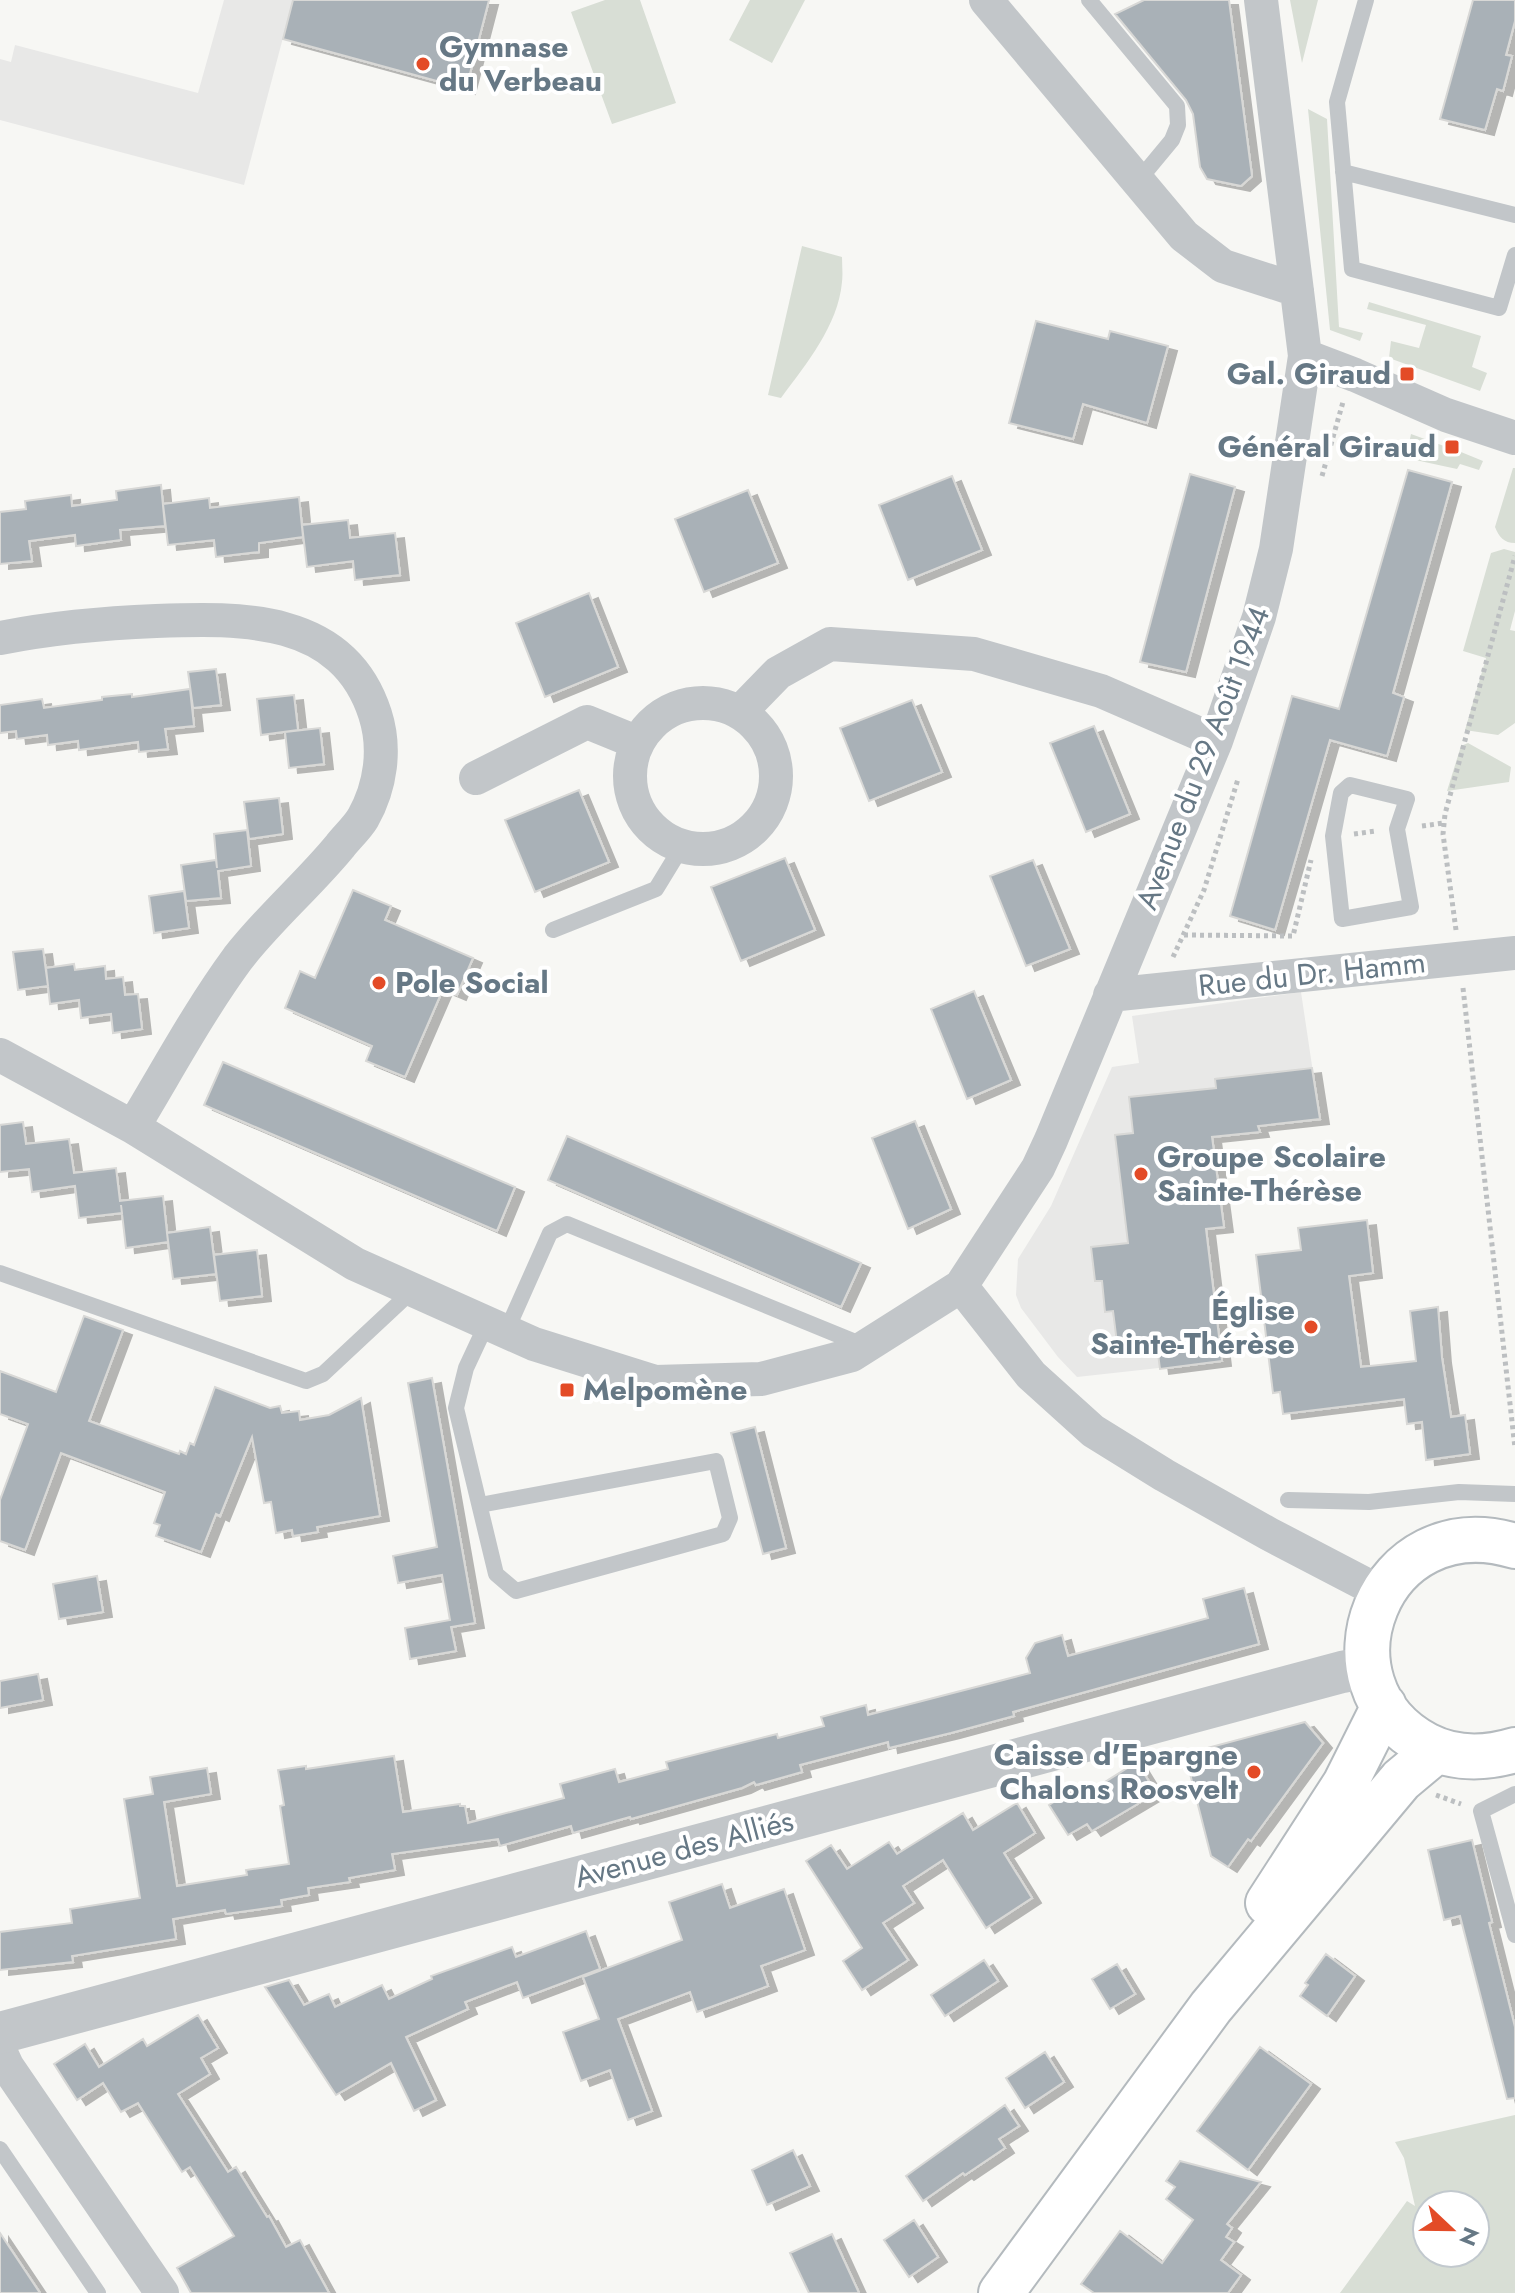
<svg xmlns="http://www.w3.org/2000/svg" width="1515" height="2293" font-family="Jost,sans-serif">
	<style>
		.built { fill: #e8e8e7 }
		.green { fill: #d8ded5; fill-rule: evenodd }
		.building { fill: #a9b1b7; stroke: #d8d8d6; stroke-width: 2; filter: url(#shadow) }
		.lines { fill: none; stroke-linecap: round; stroke-linejoin: round }
		.secondary-casing { stroke: #b4babe; stroke-width: 48 }
		.path { stroke: #bcbfc1; stroke-width: 5; stroke-dasharray: 4 4; stroke-linecap: butt }
		.service { stroke: #c2c6c9; stroke-width: 16 }
		.minor { stroke: #c2c6c9; stroke-width: 34 }
		.tertiary { stroke: #c2c6c9; stroke-width: 42 }
		.secondary { stroke: #fff; stroke-width: 44 }
		.poi-dot { fill: #e34b27; stroke: #fff; stroke-width: 3 }
		.labels { text-anchor: middle; stroke-width: 8; stroke-linejoin: round; paint-order: stroke }
		.poi-label { font-size: 30px; font-weight: bold; fill: #667885; stroke: #fff; text-anchor: start }
		.street-label { font-size: 30px; fill: #667885; stroke: #fff }
	</style>
	<defs>
		<filter id="shadow"><feDropShadow dx="9" dy="5" stdDeviation="0" flood-color="#0004"/></filter>
	</defs>
	<rect width="100%" height="100%" fill="#f7f7f4"/>
	<path class="built" d="M224,0H293L244,185L0,120V59L11,62L15,45L198,93Z
		M1301,992L1320,1119L1259,1126L1260,1132L1212,1138L1206,1229L1222,1361L1077,1377L1058,1357L1021,1308L1016,1295L1018,1259L1051,1206L1112,1067L1139,1063L1132,1016Z"/>
	<path class="green" d="M605,0H640L676,103L612,124L571,12Z
		M750,0H805L772,63L729,40Z
		M1290,0H1318L1302,63Z
		M1308,109L1327,119L1339,327L1363,333L1360,341L1330,330Z
		M802,246L842,257C842,265 843,274 842,282C838,326 806,364 781,398L768,395Z
		M1369,302L1481,336L1472,367L1487,373L1480,391L1389,358L1391,341L1419,348L1426,325L1367,309Z
		M1411,434L1444,446L1443,449L1459,456L1461,452L1483,461L1479,470L1460,464L1457,469L1406,458Z
		M1513,468H1515V543C1504,543 1499,537 1495,527Z
		M1504,549L1515,552V611L1510,630L1515,631V723L1498,735L1465,730L1486,658L1463,651L1491,553Z
		M1468,743L1511,767L1509,782L1447,791L1461,746Z
		M1515,2115V2293H1340L1407,2201L1415,2206L1404,2158L1395,2142ZM1427,2205H1475V2253H1427Z"/>
	<path class="building" d="M293,0H489L466,89L283,39Z
		M1144,0H1229L1252,176L1241,186L1207,179L1200,167L1193,114L1186,100L1115,14Z
		M1473,0H1515V21L1506,55L1512,56L1503,91L1497,89L1485,130L1440,119Z
		M1036,321L1108,339L1110,331L1168,346L1147,423L1083,404L1073,439L1009,423Z
		M1408,470L1452,482L1393,693L1404,697L1387,756L1330,740L1275,930L1230,916L1292,696L1339,709Z
		M1190,474L1235,487L1186,672L1140,662Z
		M952,476L982,550L908,580L879,505Z
		M161,485L165,526L120,530L121,540L76,546L75,535L29,541L32,561L0,564V512L26,509L25,501L71,495L72,506L117,500L116,491Z
		M748,490L778,563L704,592L675,519Z
		M299,497L303,537L259,543V552L216,557L214,540L168,545L163,504L209,498L210,508Z
		M348,520L350,538L395,533L400,575L355,580L353,561L307,567L302,525Z
		M589,593L618,667L545,697L516,623Z
		M216,669L221,705L193,708L188,672Z
		M190,689L194,726L165,729L168,749L139,752L138,742L79,750L78,741L48,745L47,735L17,739L16,731L0,733V705L42,699L44,708L102,700V697L132,694V697Z
		M294,695L298,730L261,735L257,699Z
		M912,700L942,772L869,801L840,728Z
		M1094,726L1130,814L1086,832L1050,743Z
		M320,728L324,764L289,768L285,732Z
		M579,790L609,862L535,892L505,820Z
		M279,798L283,834L249,839L244,802Z
		M247,830L251,866L218,871L221,898L186,901L181,865L216,860L217,868L214,834Z
		M785,858L815,930L741,961L711,887Z
		M1033,860L1070,949L1026,966L990,876Z
		M353,890L391,906L385,920L473,958L457,995L443,989L405,1077L366,1061L372,1046L285,1008L300,971L315,978Z
		M184,891L189,928L154,933L149,896Z
		M43,949L48,986L18,990L13,952Z
		M74,964L75,970L105,966L106,979L123,977L125,995L138,994L142,1029L113,1033L111,1014L81,1018L79,1000L50,1004L46,968Z
		M974,991L1011,1080L967,1099L931,1009Z
		M223,1062L515,1187L497,1231L204,1105Z
		M1312,1068L1320,1119L1258,1126L1260,1132L1212,1137L1224,1227L1206,1229L1222,1361L1160,1369L1156,1339L1117,1343L1113,1311L1105,1312L1102,1281H1095L1091,1247L1128,1243L1115,1135L1133,1133L1129,1097L1216,1088L1215,1079Z
		M915,1121L951,1209L908,1229L872,1138Z
		M23,1122L26,1144L69,1139L74,1173L116,1168L120,1201L163,1196L168,1242L126,1248L121,1205L122,1213L79,1218L75,1186L32,1192L29,1169L0,1172V1125Z
		M567,1136L861,1263L841,1307L548,1180Z
		M1367,1220L1373,1273L1349,1276L1361,1367L1416,1361L1410,1311L1438,1307L1442,1358L1451,1417L1465,1415L1470,1454L1426,1460L1422,1422L1407,1424L1404,1399L1283,1414L1280,1392L1273,1393L1256,1255L1301,1250L1298,1228Z
		M210,1227L216,1274L173,1279L167,1233Z
		M257,1250L262,1296L220,1301L214,1255Z
		M84,1316L123,1330L89,1421L179,1454L180,1451L186,1454L190,1443L194,1445L215,1387L270,1408L280,1406L282,1413L299,1411L300,1420L329,1415L361,1398L380,1516L317,1527L318,1532L293,1536L292,1530L276,1533L271,1502L264,1503L252,1437L220,1516L216,1514L201,1552L156,1536L160,1525L154,1523L165,1492L61,1453L25,1550L0,1541V1500L28,1424L0,1414V1371L56,1392Z
		M432,1378L475,1623L451,1627L456,1651L410,1659L405,1628L450,1620L442,1575L398,1583L393,1556L437,1547L408,1383Z
		M755,1427L786,1548L763,1554L731,1433Z
		M97,1576L103,1612L59,1619L53,1584Z
		M1244,1588L1259,1644L1013,1712L1014,1716L951,1733L889,1748L888,1742L800,1765L802,1772L756,1785L754,1782L742,1788L631,1819L630,1817L573,1833L571,1826L500,1846L498,1839L392,1854L395,1870L349,1878L350,1882L308,1888L309,1895L281,1900L282,1906L226,1914L225,1910L173,1919L176,1939L72,1956L73,1962L0,1970V1932L72,1923L70,1909L140,1898L124,1799L153,1794L150,1777L207,1768L211,1794L164,1802L177,1886L247,1875L246,1870L289,1864L280,1806L284,1805L278,1770L306,1766V1769L394,1756L403,1812L460,1804V1806H465L468,1823L564,1798L560,1784L615,1769L619,1782L668,1769L666,1762L777,1734L778,1738L824,1726L821,1717L866,1705L868,1715L1030,1673L1026,1658L1035,1643L1062,1635L1068,1656L1208,1618L1203,1599Z
		M38,1674L43,1700L0,1708V1681Z
		M1305,1722L1323,1743L1251,1841L1248,1839L1228,1867L1211,1856L1185,1754Z
		M1137,1762L1156,1793L1092,1831L1087,1824L1068,1835L1049,1805L1079,1786L1084,1795Z
		M1017,1803L1035,1833L1004,1853L1032,1898L986,1928L943,1860L903,1886L914,1903L883,1923L908,1960L862,1990L843,1961L862,1948L806,1861L831,1845L847,1869L889,1842L897,1854L963,1813L973,1830Z
		M1472,1840L1492,1922L1489,1923L1515,2027V2098L1507,2099L1460,1916L1444,1920L1428,1850Z
		M722,1884L730,1908L784,1889L805,1950L761,1966L768,1986L697,2012L690,1992L618,2019L652,2111L628,2120L610,2070L581,2081L563,2032L599,2019L583,1977L682,1940L669,1902Z
		M586,1931L600,1969L523,1998L517,1982L465,2002L468,2009L406,2037L436,2100L414,2111L391,2063L336,2095L265,1987L289,1980L304,2005L329,1994L335,2007L382,1985L389,1999L432,1979L431,1976L512,1947L516,1957Z
		M1326,1954L1355,1976L1327,2016L1300,1996L1308,1985L1305,1983Z
		M984,1960L998,1981L945,2016L931,1995Z
		M1117,1964L1135,1994L1110,2009L1092,1979Z
		M198,2015L218,2048L201,2058L210,2074L178,2094L228,2172L236,2167L267,2217L269,2216L286,2247L300,2240L329,2293H191L177,2268L234,2236L190,2167L182,2172L138,2103L121,2112L103,2083L77,2100L54,2064L85,2044L99,2067L143,2039L147,2046Z
		M1260,2047L1311,2084L1248,2170L1197,2131Z
		M1045,2052L1064,2082L1025,2108L1006,2078Z
		M1005,2105L1019,2126L999,2139L1005,2148L965,2175L963,2173L923,2201L906,2176Z
		M793,2150L810,2186L767,2205L752,2170Z
		M1180,2161L1261,2182L1227,2224L1232,2228L1226,2237L1234,2242L1221,2260L1241,2275L1228,2293H1094L1081,2284L1120,2231L1162,2263L1193,2220L1166,2199L1175,2187L1166,2181Z
		M914,2220L938,2257L909,2277L884,2240Z
		M0,2233L40,2293H0Z
		M832,2234L859,2293H809L790,2253Z"/>
	<g class="lines">
		<g class="secondary-casing">
			<path id="secondary" d="M1515,1546C1378,1505 1311,1684 1426,1745C1455,1760 1485,1759 1515,1750
				M1268,1903L1345,1784L1384,1706
				M1001,2293L1211,2007L1401,1780L1437,1750"/>
		</g>
		<path class="path" d="M1322,476L1343,402
			M1422,826L1444,823
			M1354,834L1376,831
			M1456,930L1443,834L1445,814L1515,556
			M1184,935L1293,936L1311,860
			M1173,957L1204,890L1238,779
			M1463,988L1515,1448
			M1436,1795L1461,1804"/>
		<path class="service" d="M1089,0L1177,106L1178,125L1172,140L1138,181
			M1366,0L1337,102L1352,269L1499,308L1515,255
			M1343,172L1515,215
			M1350,785L1407,799L1397,829L1411,907L1342,919L1333,836L1341,793Z
			M553,930L656,889L681,848
			M0,1273L306,1381L323,1374L413,1290
			M506,1332L550,1233L567,1224L865,1346
			M1288,1500L1369,1502L1459,1492L1515,1494
			M480,1505L716,1461L730,1518L723,1534L516,1591L496,1574L456,1408L466,1368L487,1323
			M1515,1794L1481,1811L1515,1935
			M0,2149L98,2293"/>
		<path class="minor" d="M986,0L1184,236L1223,266L1297,290
			M1305,356L1355,375L1446,415L1515,438
			M0,638C51,628 104,623 156,621C241,618 343,615 375,714C386,748 381,786 363,818C357,828 347,837 340,846C308,885 269,918 238,958C199,1011 167,1071 133,1127
			M630 776a73 73 0 1 1 146 0a73 73 0 1 1-146 0Z
			M741,711L778,673L830,644L974,654L1101,691L1216,741
			M476,778L587,722L636,742
			M1110,995L1515,953
			M0,1055L133,1127L355,1264L534,1344L655,1382L761,1379L852,1355L961,1286L1038,1168L1051,1140L1216,741L1259,617L1276,549L1305,356L1261,0
			M961,1286L1031,1375L1093,1431L1164,1475L1269,1534L1382,1593
			M0,2051L7,2066L162,2293"/>
		<path class="tertiary" d="M0,2033L1342,1672L1369,1667"/>
		<use href="#secondary" class="secondary"/>
	</g>
	<g class="poi-dot">
		<circle cx="423" cy="64" r="8"/>
		<rect x="1399" y="366" width="16" height="16" rx="4"/>
		<rect x="1444" y="439" width="16" height="16" rx="4"/>
		<circle cx="379" cy="983" r="8"/>
		<circle cx="1141" cy="1174" r="8"/>
		<circle cx="1311" cy="1327" r="8"/>
		<rect x="559" y="1382" width="16" height="16" rx="4"/>
		<circle cx="1254" cy="1772" r="8"/>
	</g>
	<g class="labels">
		<g class="poi-label">
			<text x="439" y="57">Gymnase<tspan x="439" dy="34">du Verbeau</tspan></text>
			<text x="1391" y="384" text-anchor="end">Gal. Giraud</text>
			<text x="1436" y="457" text-anchor="end">Général Giraud</text>
			<text x="395" y="993">Pole Social</text>
			<text x="1157" y="1167">Groupe Scolaire<tspan x="1157" dy="34">Sainte-Thérèse</tspan></text>
			<text x="1295" y="1320" text-anchor="end">Église<tspan x="1295" dy="34">Sainte-Thérèse</tspan></text>
			<text x="583" y="1400">Melpomène</text>
			<text x="1238" y="1765" text-anchor="end">Caisse d'Epargne<tspan x="1238" dy="34">Chalons Roosvelt</tspan></text>
		</g>
		<g class="street-label">
			<text transform="translate(1203 758) rotate(-69)" y="10">Avenue du 29 Août 1944</text>
			<text transform="translate(1312 974) rotate(-6)" y="10">Rue du Dr. Hamm</text>
			<text transform="translate(684 1849) rotate(-15)" y="10">Avenue des Alliés</text>
		</g>
	</g>
	<g transform="translate(1451 2229) rotate(112)"><circle r="38" fill="#ffffff" stroke="#c2c9ce" stroke-width="2"/>
	<path d="M0-6L14 30L0 20L-14 30Z" fill="#e34b27"/>
	<text y="-12" font-size="22" font-weight="bold" text-anchor="middle" fill="#667885">N</text>
	</g>
</svg>
